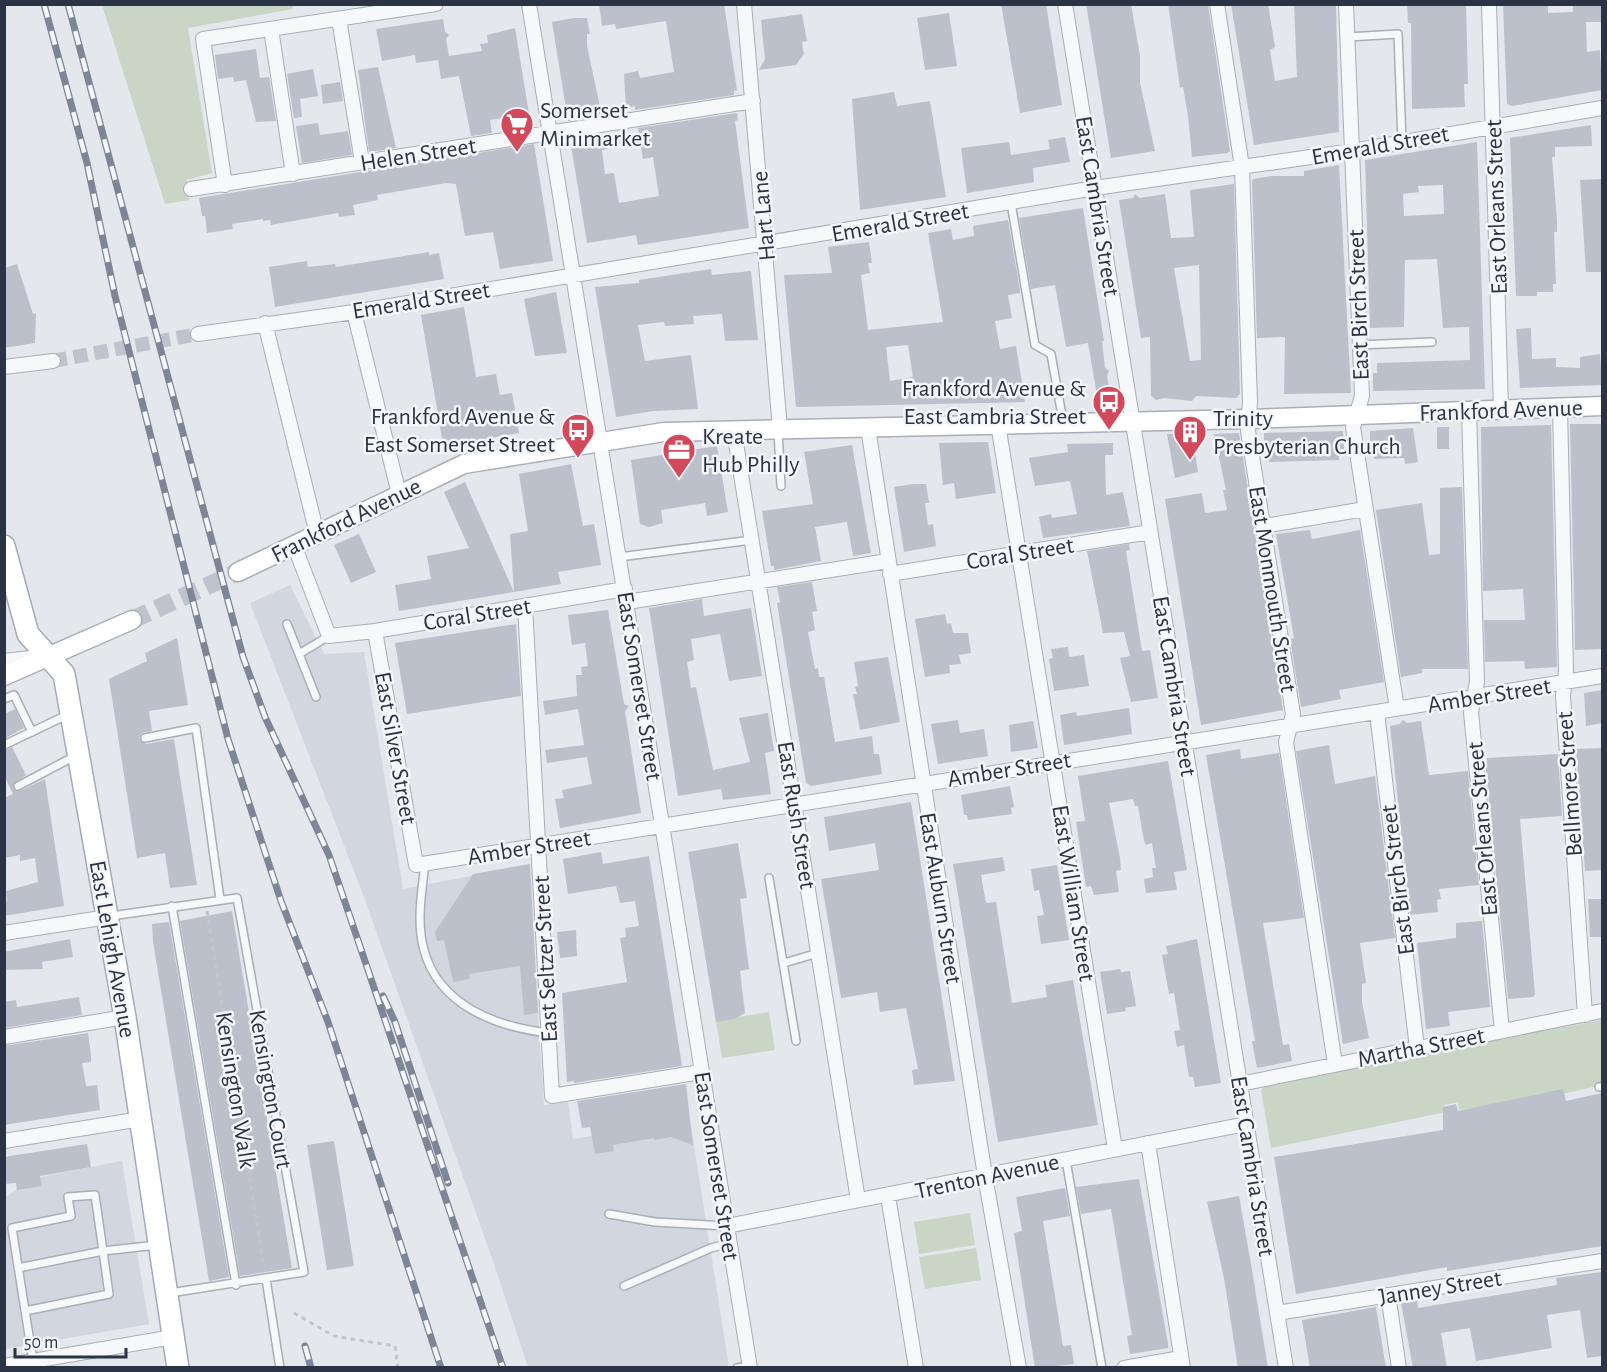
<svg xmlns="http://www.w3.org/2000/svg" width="1607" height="1372" font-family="'Alegreya Sans',sans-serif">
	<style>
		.built { fill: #d2d6de }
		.green { fill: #c9d6c5 }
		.building { fill: #bbc0ca; fill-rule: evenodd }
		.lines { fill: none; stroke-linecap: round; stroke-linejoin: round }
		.minor-tunnel { stroke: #bfc3cb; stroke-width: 14; stroke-dasharray: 14 7; stroke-linecap: butt }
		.secondary-tunnel { stroke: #bfc3cb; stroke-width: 18; stroke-dasharray: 18 9; stroke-linecap: butt }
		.service-casing { stroke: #a9aeb7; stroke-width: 10 }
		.minor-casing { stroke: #a9aeb7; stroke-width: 16 }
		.secondary-casing { stroke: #a9aeb7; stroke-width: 21 }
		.primary-casing { stroke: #a3abb8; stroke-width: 24 }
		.path { stroke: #c2c5cb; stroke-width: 3; stroke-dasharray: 4.5 4.5; stroke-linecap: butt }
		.service { stroke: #f7f8fa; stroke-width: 7 }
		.minor { stroke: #f7f8fa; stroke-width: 14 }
		.secondary { stroke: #fff; stroke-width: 18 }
		.primary { stroke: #fff; stroke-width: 21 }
		.rail-casing { stroke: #7d8696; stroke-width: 7 }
		.rail { stroke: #f4f6f9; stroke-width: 4.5; stroke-dasharray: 14; stroke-linecap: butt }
		.labels { text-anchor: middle; stroke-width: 5; stroke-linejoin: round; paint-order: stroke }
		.poi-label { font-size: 24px; fill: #2b3445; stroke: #f4f6f9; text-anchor: start }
		.street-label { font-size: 24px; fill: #2b3445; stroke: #f4f6f9 }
	</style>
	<rect width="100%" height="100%" fill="#e4e7ec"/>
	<path class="built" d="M290,585L324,654L364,652L403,889L528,865L544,1105L568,1102L573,1139L690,1120L729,1367H528L494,1264L364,897L250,603Z
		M122,1161L149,1324L5,1349V1198L30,1179Z"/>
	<path class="green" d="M102,5H292L293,9L188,28L212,173L186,180L189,200L165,204Z
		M769,1012L775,1050L722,1058L716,1021Z
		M1602,1020V1085L1558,1095L1459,1110L1458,1102L1444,1105L1446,1112L1271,1148L1261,1090L1269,1082Z
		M970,1213L975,1245L919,1254L914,1222Z
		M976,1248L981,1280L925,1289L919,1257Z"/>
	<path class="building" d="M599,4H724L737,90L734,91V95L635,110V106L626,108L624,74L638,71L640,78L674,72L666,21L616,29L615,24L602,26Z
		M1001,4H1046L1062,105L1020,113Z
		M1086,4H1131L1140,56V83L1155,151L1111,158Z
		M1168,4H1208L1230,151L1227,153L1192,157L1188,116L1183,87L1180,88Z
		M1231,4H1268L1275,47L1270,50L1275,81L1297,77L1294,4H1336L1339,132L1254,145Z
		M1407,4H1466L1468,84H1464L1465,107L1412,109L1411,23H1408Z
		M1503,4H1548V13L1573,12V4H1602V22H1586L1587,52L1600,50L1602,90L1512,106L1507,104Z
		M949,13L957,66L925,70L917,18Z
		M802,14L807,41L802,42L804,54L796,65L759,70L765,59L761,20Z
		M574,18H587L590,34H587V46L602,116L568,121L552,22Z
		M443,19L445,32L449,35L446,39L449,56L482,51L480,44L488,43L487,35L515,28L529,114L490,120L492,133L471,136L459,76L441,79L438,60L416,63L415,55L382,61L376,29Z
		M256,49L260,78L269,77L276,121L256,122L246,80L234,82L233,77L218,79L215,55Z
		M378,67L396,148L369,152L358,70Z
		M313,69L318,96L300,99L302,117L294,118L287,74Z
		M340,82L343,101L323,104L321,85Z
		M894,92L897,106L930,101L946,197L860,210L852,99Z
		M737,113L738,120L735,121L749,228L638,245L636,235L587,243L570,139L609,133L608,149L602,150L605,174L614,173L619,203L659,196L653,157L643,159L638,128Z
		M318,123L320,135L348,131L352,155L302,163L296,126Z
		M1591,125L1592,146L1555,147V157H1552L1557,220V232H1554L1556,284H1553V292H1537V296H1516L1510,138Z
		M1065,137L1070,162L1033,168L1034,182L967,193L961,148L1009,142L1011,155L1050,149L1048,140Z
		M1477,142L1485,389L1373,391V373H1377V363L1470,360L1469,327L1443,328L1437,259L1405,260L1404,327L1370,328L1365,160ZM1443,185L1444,214L1404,216L1403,194L1419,192L1418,186Z
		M534,144L553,261L500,269L493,232L465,236L456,184L446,183L377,195L378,200L353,205L355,215L339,217L338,213L271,225L270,220L263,221V219L232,224L233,229L207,233L205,216H202L199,198Z
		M1339,165L1351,393L1284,394L1285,337L1257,338L1252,182L1253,179L1271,176H1304V171Z
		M1602,179V272H1586L1580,180Z
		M1234,184L1240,394L1236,398L1196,396L1192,401L1164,398L1156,400L1151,396L1150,337L1141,338L1119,200L1133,198L1135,194L1140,198L1165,194L1171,238L1194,237L1190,190ZM1199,265L1201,360L1190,361L1174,268Z
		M1083,208L1104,341H1102L1105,367L1109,371L1107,376L1111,399L1106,403L1098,401L1088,343L1066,347L1055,285L1031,289L1019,218Z
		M1008,220L1020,290V293L1008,295L1012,318L995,321L1000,349L1016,346L1025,402L796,407L784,275L832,273L828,247L869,242L872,263H868L870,273L861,275L868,330L943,322L928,233L951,229L953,240L974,236L973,226ZM908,345L913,377L890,381L886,347Z
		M429,252V255L439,253L444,279L275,307L269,267L307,261L308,267L335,264L336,267Z
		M17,264L33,314L36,313L35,343L4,348V268Z
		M711,269L712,275L751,271L758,340L725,341L722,314L693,316L694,324L665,326L664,322L638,325L645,361L691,355L698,409L654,411L616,417L595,287L639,283V280Z
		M556,292L567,353L535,356L524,299Z
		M464,307L476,377L496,374L500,395L512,393L519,433L458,444L444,450L421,315Z
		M1531,328L1532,359L1556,358V367L1580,368V357L1600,354L1602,385L1520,388L1516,329Z
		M1570,424H1602V649L1575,650Z
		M1551,425L1557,667L1525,669L1524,661L1485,662L1484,620H1525L1523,589L1483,591L1481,427Z
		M1437,427H1449V449H1437Z
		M1413,428L1418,462L1405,464L1404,458L1374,459V449H1370V431Z
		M1343,431L1344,449H1339V460L1269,462V451H1264V433Z
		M1192,433L1198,472L1175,478L1167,434Z
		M1239,433L1283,710L1201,725L1165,499L1202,493L1205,513L1227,510L1223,490H1226L1214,434Z
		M988,442L996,493L956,499L954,483L943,485L939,443Z
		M1113,443V455H1105L1106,495L1123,492L1130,526L1043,538L1039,517L1051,514L1052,518L1077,514L1070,481L1035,486L1029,458L1068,452L1067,444Z
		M852,445L871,553L853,556L847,522L815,527L821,561L774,570V566H771L762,511L813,504L804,452Z
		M717,446L728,512L707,516L705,503L661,510L663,523L649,527L640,524L631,460Z
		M571,464L583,526L594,524L601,565L558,572L561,584L514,592L510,534L528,531L519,474Z
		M465,482L514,592L399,611L395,585L431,579L427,556L469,548L444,492Z
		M913,484H926L929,503H925L928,525L933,524L936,546L904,552L894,487Z
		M1462,487L1468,669H1422V673L1401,677L1376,510L1422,503L1429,555L1440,554V488Z
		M1310,530L1312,539L1360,530L1384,682L1339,690L1341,699L1301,707L1290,639L1294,638L1276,534Z
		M359,534L376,572L351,583L334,545Z
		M1129,544L1130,550L1126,551L1142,651L1150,650L1158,698L1131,702L1120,658L1130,656L1124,632L1103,633L1087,551Z
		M812,582L817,611L812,612L815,630L808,632L815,669L818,668L819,677H824L835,742L872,736L874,754H879L882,774L811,786L806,783L777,603L780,602L777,587Z
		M702,599L704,616L751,608L762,676L729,681L720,634L691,639L694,660L687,662L691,688L696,687L713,770L750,762L739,718L768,713L774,751L765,753L771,794L723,800L721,789L678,796L649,608Z
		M608,610L624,704L629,706L625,711L641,813L560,828L555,799L564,798L562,790L592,784L587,757L547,763L545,750L584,745L578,709L545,715L543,701L577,696L576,675H582L581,667L588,666L585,643L572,645L568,615Z
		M945,614L947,624L951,623L953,633H968L971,653L959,655L961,664L949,665L950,673L925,677L915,619Z
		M516,624L521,696L407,714L395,643Z
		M177,638L188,705L149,711L152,731L142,733L139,738L146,744L174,739L197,885L170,888L165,853L137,858L109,679L147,661L145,653Z
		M1068,647L1069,657L1084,655L1089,686L1054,691L1049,659L1053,658L1051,649Z
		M888,657L900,722L860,730L853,694H857L855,687L858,686L854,662Z
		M1602,690V723L1586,726L1584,693Z
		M1129,708L1132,734L1064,745L1060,715L1076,712L1077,716Z
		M15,709L24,728L4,739V714Z
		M958,720L960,733L984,729L988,756L938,764L931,724Z
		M1403,720L1407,723L1421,721L1429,775L1468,771L1479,885L1439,889L1441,899L1437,900L1438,912L1410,915L1390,726L1400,724Z
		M1033,721L1038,748L1011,752L1009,725Z
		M1329,745L1335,784L1375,776L1395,938L1360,943L1366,983L1362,984V1002L1369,1038L1343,1044L1296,751Z
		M12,747L26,775L14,783L15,790L20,791L45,779L64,906L4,916V902L7,901L6,891L38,882L35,858L20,861V855L4,858V798L13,794L4,775V751Z
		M1602,748V870L1585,871L1576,749Z
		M1240,749L1241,759L1279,753L1304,918L1263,923L1283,1045L1289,1044L1292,1061L1257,1068L1252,1041H1255L1206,755Z
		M1558,754L1562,816L1520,819L1535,994L1533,997L1508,999L1486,770L1487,758Z
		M1168,761L1187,870L1174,872L1177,890L1146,893L1144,879L1153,877L1152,868H1156L1152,843L1146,845L1144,841L1138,806H1135L1133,799L1109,803L1120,858L1121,870L1116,871L1119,892L1094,895L1091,886L1086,887L1076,822L1085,821L1078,776Z
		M1010,786L1014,807L1011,808L1012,814L968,820L967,815H964L961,795Z
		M911,802L955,1081L914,1085L912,1070L918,1069L906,1008L880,1012L877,992L841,998L821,879L879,870L875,843L829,851L824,817Z
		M738,843L747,898L740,899L749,969L740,971L745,1013L735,1019L716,1022L688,852Z
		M601,852L603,864L649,856L682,1066L574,1083V1081L567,1082L562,993L627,982L620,938L626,937L625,928L639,926L635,901L620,903L616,886L568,894L563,859Z
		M1003,857L1005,871L981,875L986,903L996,902L1012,1003L1047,997L1045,985L1073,980L1098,1125L998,1142L953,864Z
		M530,864L538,1013L524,1015L520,966L469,974L470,979L453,982L444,940L437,941L435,932L473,874Z
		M1057,865L1069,940L1041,944L1037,916L1044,915L1039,890L1034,891L1031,869Z
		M1588,899H1602V937H1590Z
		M232,911L292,1268L240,1276L180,921Z
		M1482,921L1490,1007L1448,1012L1450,1026L1426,1029L1417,943L1456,938V923Z
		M169,922L229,1277L209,1281L153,942L152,924Z
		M576,930L577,956L560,958L557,932Z
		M70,939L73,957L42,962L43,969L4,970V952Z
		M1197,939L1221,1083L1195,1087L1193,1077H1189L1184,1045L1177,1047L1174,1031L1180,1030L1174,993L1169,994L1162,955L1168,954L1166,946Z
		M1120,969L1121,972L1130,971L1136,1006L1125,1008L1126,1011L1107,1014L1100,972Z
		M79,997L82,1015L4,1028V1002L16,1000L17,1007Z
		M88,1033L91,1055V1062L82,1063L86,1086L97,1085L100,1110L4,1125V1046Z
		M686,1084L693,1145L671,1137L654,1140V1138L613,1145L614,1151L595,1154L590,1127L582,1128L577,1101Z
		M1563,1089L1566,1101L1602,1093V1246L1447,1271V1267L1296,1294L1274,1157L1443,1130V1107L1456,1104L1458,1111Z
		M334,1141L354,1266L327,1270L307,1145Z
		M87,1144L91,1167L40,1176L42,1186L17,1190L16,1183L4,1184V1157Z
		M1139,1179L1168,1344V1348L1130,1354L1127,1336L1132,1335L1111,1209L1081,1214L1076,1187Z
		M1065,1188L1070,1216L1043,1221L1063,1346L1071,1345L1074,1364L1035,1368L1014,1233L1022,1231L1016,1197Z
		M1239,1196L1251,1264L1268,1368H1238L1224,1278L1207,1202Z
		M1602,1272V1356L1587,1358L1580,1310L1547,1315L1552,1348L1476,1361L1470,1328L1441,1333L1447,1368H1413L1401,1303L1417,1300L1418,1308L1557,1285L1556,1278Z
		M1376,1307L1386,1368H1310L1302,1320Z"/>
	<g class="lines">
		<path class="minor-tunnel" d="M53,361L198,334"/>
		<path class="secondary-tunnel" d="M132,620L238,572"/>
		<g class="service-casing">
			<path id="service" d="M1348,37L1398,34L1402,142
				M1011,203L1035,345L1051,354L1063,421
				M1358,345L1432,342
				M778,431L781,486
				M619,557L752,540
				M287,624L316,697
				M299,654L329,636
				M4,699L14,695L32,732
				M145,738L196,728L220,899
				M4,745L67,715
				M18,786L77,755
				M425,863C422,891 416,922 424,950C439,1006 497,1027 549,1033
				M769,878L796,1041
				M172,906L236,1285
				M111,916L237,898L304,1272L170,1293
				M784,963L818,953
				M1599,1087H1602
				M1066,1160L1102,1368
				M609,1214L655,1222L727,1226
				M18,1268L103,1251L109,1294L25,1311
				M266,1279L280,1368
				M624,1286L711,1248L730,1243
				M33,1361L12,1228L71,1216L68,1197L95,1195L103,1251L157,1245
				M737,1368L750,1366"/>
		</g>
		<g class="minor-casing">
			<path id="minor" d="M529,4L750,1368
				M744,4L780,429
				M1065,4L1286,1368
				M1217,4L1242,167L1250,402L1248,431L1293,714L1286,742L1335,1064
				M1346,4L1362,396L1353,427L1397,709
				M1489,4L1501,409
				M339,19L362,162
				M271,29L293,174
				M225,185L203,39L436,4
				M191,189L753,101
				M354,312L399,494
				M265,323L317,534
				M198,334L354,312L1095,188L1352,151L1602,108
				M4,367L53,361
				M1560,408L1566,671L1563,696L1585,1015
				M1469,411L1477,682L1471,712L1502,1031
				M998,424L1115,1149
				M868,428L985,1176L1019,1368
				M734,431L858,1200
				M1264,526L1365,509
				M294,545L329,636L375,631L625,589
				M890,574L1150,532
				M627,602L888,561
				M525,606L552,1096L701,1072
				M375,631L416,865L1602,676
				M4,661L39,657
				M1377,713L1417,1048
				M4,933L108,917
				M4,1037L125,1017
				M1240,1084L1602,1011
				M4,1141L141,1119
				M1148,1143L1183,1368
				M888,1196L916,1368
				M727,1226L1246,1124
				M1388,1295L1399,1368
				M1277,1313L1602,1261
				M4,1366L173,1337
				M1124,1368L1181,1358"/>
		</g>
		<g class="secondary-casing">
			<path id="secondary" d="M238,572L464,464L664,432L1249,419L1602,406
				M4,676L132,620"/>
		</g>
		<g class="primary-casing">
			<path id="primary" d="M4,546L28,634L64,674L125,1017L178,1368"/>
		</g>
		<path class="path" d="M207,911L264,1268
			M294,1313L334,1336L395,1346L398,1368"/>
		<use href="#service" class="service"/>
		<use href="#minor" class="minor"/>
		<use href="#secondary" class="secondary"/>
		<use href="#primary" class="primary"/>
		<g class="rail-casing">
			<path id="rail" d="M44,4L87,163L115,296L228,739L281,901L328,1022L441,1368
				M68,4L243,657L265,717L329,855L503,1368
				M383,996L395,1022L448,1183
				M305,1346L311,1368"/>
		</g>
		<use href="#rail" class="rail"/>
	</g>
	<defs>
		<g id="supermarket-pin" transform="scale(1.725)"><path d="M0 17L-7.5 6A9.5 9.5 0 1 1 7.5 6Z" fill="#d1495b" stroke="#f4f6f9"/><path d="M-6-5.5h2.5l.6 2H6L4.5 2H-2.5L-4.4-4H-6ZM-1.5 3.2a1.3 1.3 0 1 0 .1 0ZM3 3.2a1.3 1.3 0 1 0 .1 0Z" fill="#fff"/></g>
		<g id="bus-pin" transform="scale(1.725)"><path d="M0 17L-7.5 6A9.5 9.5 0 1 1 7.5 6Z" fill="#d1495b" stroke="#f4f6f9"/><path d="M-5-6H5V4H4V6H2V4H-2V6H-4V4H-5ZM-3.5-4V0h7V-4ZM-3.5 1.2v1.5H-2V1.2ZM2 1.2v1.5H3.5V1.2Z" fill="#fff"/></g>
		<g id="building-pin" transform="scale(1.725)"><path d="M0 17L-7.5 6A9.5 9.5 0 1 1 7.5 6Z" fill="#d1495b" stroke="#f4f6f9"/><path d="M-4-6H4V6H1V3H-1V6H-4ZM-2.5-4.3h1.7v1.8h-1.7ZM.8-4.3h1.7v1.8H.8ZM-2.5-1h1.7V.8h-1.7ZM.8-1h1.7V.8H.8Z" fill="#fff"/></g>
		<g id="office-pin" transform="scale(1.725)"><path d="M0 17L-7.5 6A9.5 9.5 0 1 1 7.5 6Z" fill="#d1495b" stroke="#f4f6f9"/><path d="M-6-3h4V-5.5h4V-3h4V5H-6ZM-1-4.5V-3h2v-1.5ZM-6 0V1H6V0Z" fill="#fff"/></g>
	</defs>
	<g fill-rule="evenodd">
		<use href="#supermarket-pin" x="517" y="124"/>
		<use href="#bus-pin" x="1109" y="402"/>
		<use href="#bus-pin" x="578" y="430"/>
		<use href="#building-pin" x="1190" y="432"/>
		<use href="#office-pin" x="679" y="450"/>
	</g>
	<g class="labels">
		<g class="poi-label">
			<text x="540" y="118">Somerset<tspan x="540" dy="28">Minimarket</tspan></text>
			<text x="1086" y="396" text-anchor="end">Frankford Avenue &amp;<tspan x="1086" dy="28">East Cambria Street</tspan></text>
			<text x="555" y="424" text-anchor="end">Frankford Avenue &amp;<tspan x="555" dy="28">East Somerset Street</tspan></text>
			<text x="1213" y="426">Trinity<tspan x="1213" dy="28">Presbyterian Church</tspan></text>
			<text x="702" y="444">Kreate<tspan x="702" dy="28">Hub Philly</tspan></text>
		</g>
		<g class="street-label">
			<text transform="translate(1380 145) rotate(-10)" y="8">Emerald Street</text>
			<text transform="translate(418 154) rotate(-9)" y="8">Helen Street</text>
			<text transform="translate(1098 206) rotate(81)" y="8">East Cambria Street</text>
			<text transform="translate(1496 207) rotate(-92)" y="8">East Orleans Street</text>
			<text transform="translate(763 216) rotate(-95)" y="8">Hart Lane</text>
			<text transform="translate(900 222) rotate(-10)" y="8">Emerald Street</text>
			<text transform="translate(421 300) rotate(-9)" y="8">Emerald Street</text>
			<text transform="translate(1358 305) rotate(-92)" y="8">East Birch Street</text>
			<text transform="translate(1501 410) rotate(-2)" y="8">Frankford Avenue</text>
			<text transform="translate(346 520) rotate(-26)" y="8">Frankford Avenue</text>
			<text transform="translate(1020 553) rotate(-9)" y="8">Coral Street</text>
			<text transform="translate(1273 589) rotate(81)" y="8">East Monmouth Street</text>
			<text transform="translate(477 614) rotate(-9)" y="8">Coral Street</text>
			<text transform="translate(640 686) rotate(81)" y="8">East Somerset Street</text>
			<text transform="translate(1175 686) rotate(81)" y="8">East Cambria Street</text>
			<text transform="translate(1489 695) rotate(-9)" y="8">Amber Street</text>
			<text transform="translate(396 748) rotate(80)" y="8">East Silver Street</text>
			<text transform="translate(1009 769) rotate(-9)" y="8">Amber Street</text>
			<text transform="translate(1569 784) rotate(-94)" y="8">Bellmore Street</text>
			<text transform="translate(797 815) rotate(81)" y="8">East Rush Street</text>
			<text transform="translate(1482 829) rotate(-95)" y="8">East Orleans Street</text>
			<text transform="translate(529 847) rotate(-9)" y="8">Amber Street</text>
			<text transform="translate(1397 880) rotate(-97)" y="8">East Birch Street</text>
			<text transform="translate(1074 893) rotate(81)" y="8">East William Street</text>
			<text transform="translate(941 898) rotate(81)" y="8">East Auburn Street</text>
			<text transform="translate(113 949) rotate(80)" y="8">East Lehigh Avenue</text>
			<text transform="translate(545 959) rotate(-93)" y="8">East Seltzer Street</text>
			<text transform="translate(1421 1047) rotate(-11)" y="8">Martha Street</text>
			<text transform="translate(271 1089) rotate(80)" y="8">Kensington Court</text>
			<text transform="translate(236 1090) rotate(81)" y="8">Kensington Walk</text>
			<text transform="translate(717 1166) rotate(81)" y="8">East Somerset Street</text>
			<text transform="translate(1253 1166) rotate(81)" y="8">East Cambria Street</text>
			<text transform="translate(987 1176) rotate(-12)" y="8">Trenton Avenue</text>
			<text transform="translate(1440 1287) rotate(-9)" y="8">Janney Street</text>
		</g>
	</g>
	<rect width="1607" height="1372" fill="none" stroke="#2b3445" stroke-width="12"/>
	<path d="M15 1348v9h111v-9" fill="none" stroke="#2b3445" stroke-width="3"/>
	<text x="24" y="1348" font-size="18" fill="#2b3445" stroke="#f4f6f9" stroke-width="4.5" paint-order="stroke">50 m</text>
</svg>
